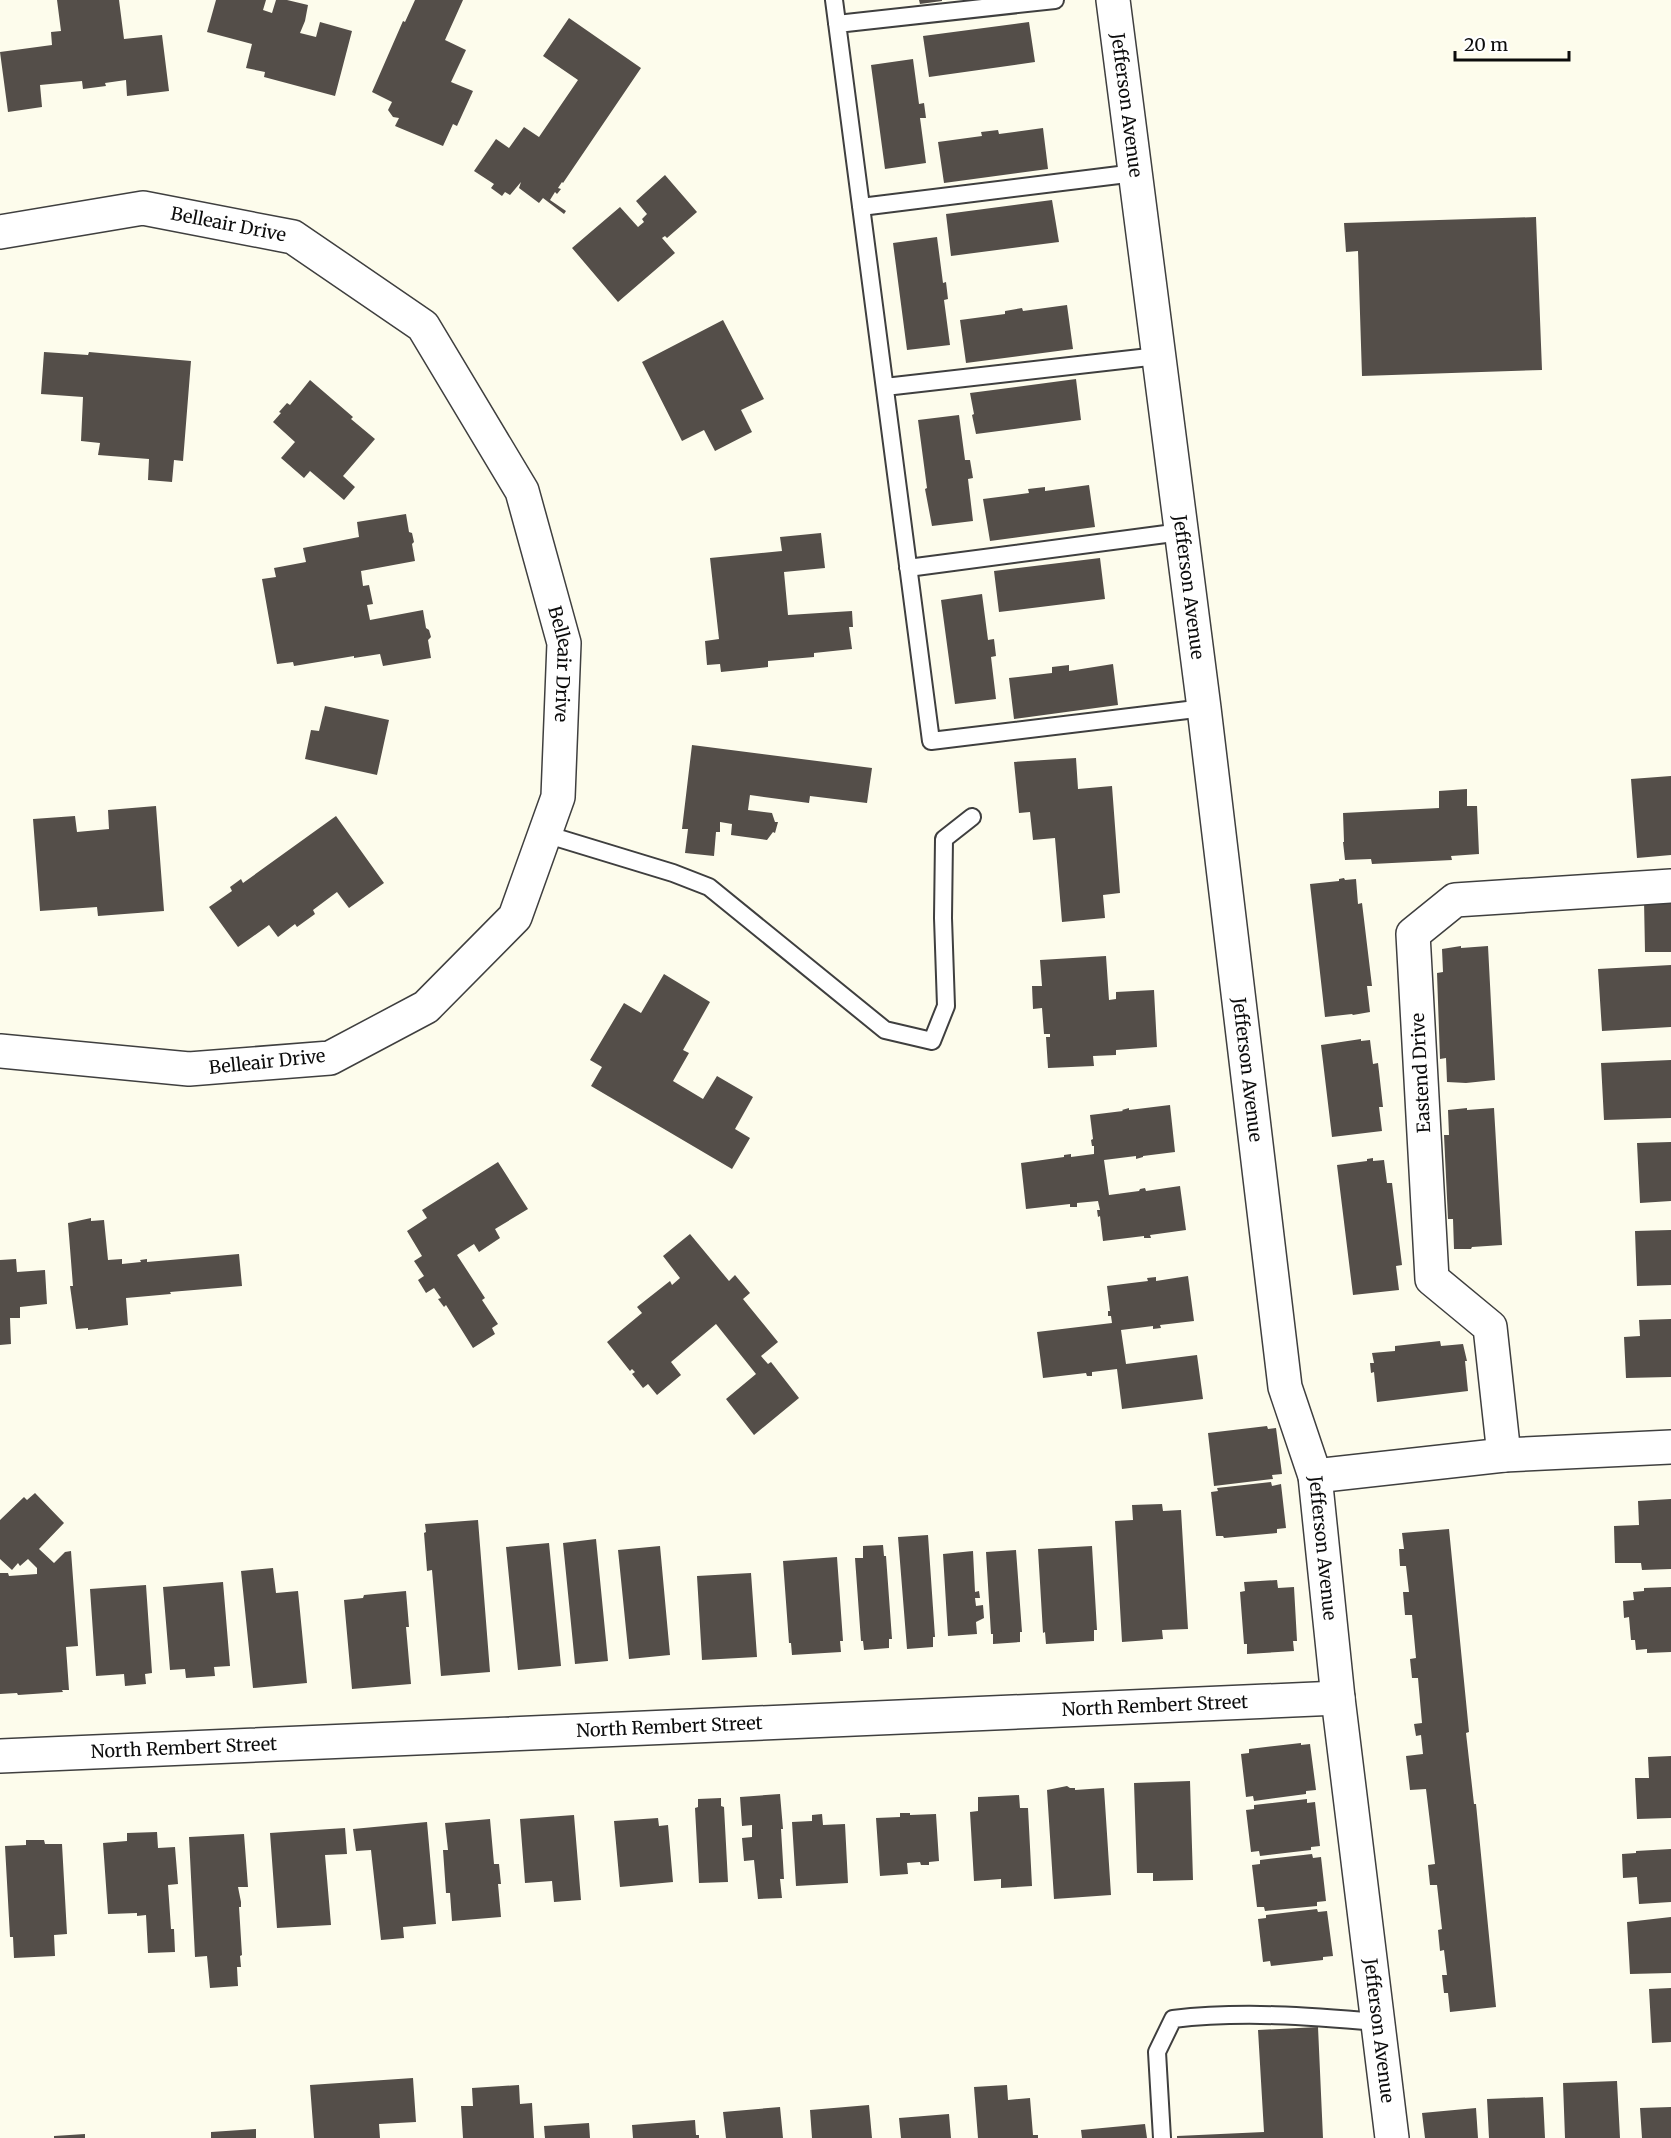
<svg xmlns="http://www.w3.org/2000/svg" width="1671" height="2138" font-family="Merriweather,serif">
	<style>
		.building { fill: #544e49 }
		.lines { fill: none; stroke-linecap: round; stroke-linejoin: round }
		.lane-casing { stroke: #3f3f3f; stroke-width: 20 }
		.street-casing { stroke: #3f3f3f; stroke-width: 36 }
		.lane { stroke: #fff; stroke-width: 16 }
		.street { stroke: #fff; stroke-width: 33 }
		.labels { text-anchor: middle; stroke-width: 6; stroke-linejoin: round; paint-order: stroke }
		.street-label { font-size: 18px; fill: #0c0c0c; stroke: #fff }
	</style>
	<rect width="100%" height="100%" fill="#fdfcec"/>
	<path class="building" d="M57,0H119L124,39L162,35L169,91L127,96L126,80L105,83L106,86L83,89L82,81L40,85L42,107L8,112L0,52L52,45L51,32L61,31Z
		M216,0H266L263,10L272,13L276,0H287L308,5L305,21L300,33L316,37L320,22L352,31L335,96L264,77L265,72L246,68L252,44L207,32Z
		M415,0H463L445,40L466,50L451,82L473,91L457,126L453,124L443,146L395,126L399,118L393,117L388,110L392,102L372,92L403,21L405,22Z
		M919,0H942V1L920,4Z
		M569,18L641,68L563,183L562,182L558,188L561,189L557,194L555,192L550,200L566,211L564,214L543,198L539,203L519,188L521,182L510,195L505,192L502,196L491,188L494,184L474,171L496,139L509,148L524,127L539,137L578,80L543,56Z
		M1029,22L1035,62L929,77L923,36Z
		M913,59L919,104L924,103L926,118H920L926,163L885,169L871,65Z
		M1043,128L1048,169L944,183L938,142L982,136L981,132L998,130L999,134Z
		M665,175L697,212L667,238L665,236L662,238L675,253L618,302L572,248L620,207L638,227L644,222L642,219L647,214L636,201Z
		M1052,200L1059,242L951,256L946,214Z
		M1536,217L1542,370L1362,376L1358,251L1346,252L1344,223Z
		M937,237L943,283L946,282L948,299L944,300L950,345L907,350L893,243Z
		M1067,305L1073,349L966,363L960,320L1005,314V311L1022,308L1023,311Z
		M723,320L764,399L741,410L752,432L715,451L704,430L682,441L642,362Z
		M44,352L88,355L89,352L191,361L183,461L174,460L172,482L148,480L149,459L98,455L100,443L81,441L83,397L41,394Z
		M1076,379L1081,420L976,434L972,415L974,414L970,393Z
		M310,380L353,417L351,419L375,439L343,476L355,487L344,500L310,471L304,478L281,458L295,442L273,422L281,413L279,412L287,403L290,405Z
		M959,415L965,460H970L973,478L968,479L973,521L932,526L925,489L927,488L918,420Z
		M1089,485L1095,527L990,541L983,499L1029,493L1028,489L1045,487V491Z
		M406,514L409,532L412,533L414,542L412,544L415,561L361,571L363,586L369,585L373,604L367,605L370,620L423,610L426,628L429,630L431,637L428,640L431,658L383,666L380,654L354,658V656L294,666L293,662L277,664L262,579L276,577L274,568L306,562L303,548L359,537L357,522Z
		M821,533L825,568L784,572L788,615L852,611L853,627H849L852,649L814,653V657L768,661V667L721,672L720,664L707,665L705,641L719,639L710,558L782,551L780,537Z
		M1100,558L1105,599L999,612L994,571Z
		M982,594L988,640L994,639L996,656L991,657L996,699L955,704L941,600Z
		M1113,664L1118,705L1014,719L1009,678L1052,673V667L1069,665V671Z
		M325,706L389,720L377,775L305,759L311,730L319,731Z
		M692,745L872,768L867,803L810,796L809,803L750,795L748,810L772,813L775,822H778L775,833L773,832L767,840L731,835L732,824L720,822V832H716L714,856L685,853L688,829H682Z
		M1076,758L1078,789L1112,786L1120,893L1103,895L1105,918L1062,922L1055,838L1033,840L1030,812L1019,813L1014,762Z
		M1671,776V855L1637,858L1631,779Z
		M1467,789V806H1477L1479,854L1451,856L1452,860L1372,864L1371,859L1345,860L1343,842H1344L1343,813L1439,808V791Z
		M156,806L164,911L98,916L97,907L40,911L33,819L75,816L77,832L109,829L108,810Z
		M336,816L384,883L349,908L337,892L313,910L315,914L297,927L295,924L278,937L269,925L238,947L209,907L232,891L230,887L241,879L243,883Z
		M1344,878L1345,880L1356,879L1358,904L1362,903L1372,986H1367L1370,1012L1353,1015L1352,1014L1325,1017L1310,884L1339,881V879Z
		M1671,899V952H1645L1644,900Z
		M1461,946V948L1488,946L1495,1080L1466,1083L1447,1082L1446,1058L1440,1059L1437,973L1443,972L1442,949Z
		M1106,956L1109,1000L1116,999V992L1154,990L1157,1047L1116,1050V1055L1093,1056L1094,1066L1048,1068L1046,1037H1050V1034H1044L1042,1008L1033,1009L1032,986H1042L1040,960Z
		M1671,965V1027L1602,1031L1598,969Z
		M664,974L710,1002L683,1050L689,1053L673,1081L703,1099L717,1076L753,1097L735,1129L750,1138L732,1169L591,1086L602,1067L590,1060L624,1003L641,1013Z
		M1361,1039V1041L1370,1040L1373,1064L1378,1063L1383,1107H1379L1382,1131L1332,1137L1321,1045Z
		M1671,1060V1118L1604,1120L1601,1063Z
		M1170,1105L1175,1152L1143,1156V1157L1136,1159V1156L1104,1160L1109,1195L1139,1191L1140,1189L1145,1188L1146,1191L1180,1186L1186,1230L1150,1235L1151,1238H1144V1236L1103,1241L1100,1216L1098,1217L1097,1210H1100L1098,1201L1077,1203V1207H1070V1204L1026,1209L1021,1163L1064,1157V1155L1071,1154V1157L1094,1154V1146H1092L1091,1140L1093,1139L1090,1115L1123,1111L1122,1110L1129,1108V1110Z
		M1467,1108V1110L1494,1108L1502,1245L1472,1247L1471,1249H1454L1453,1219H1448L1444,1135H1449L1448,1110Z
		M1671,1142V1201L1640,1203L1637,1143Z
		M1373,1158V1161L1384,1160L1387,1183H1392L1402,1265L1396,1266L1399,1290L1353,1295L1337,1165L1367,1161V1159Z
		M498,1162L528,1209L495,1229L500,1238L479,1252L474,1244L457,1255L485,1298L482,1300L498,1324L492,1328L495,1334L473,1348L446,1305L444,1307L438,1299L441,1298L434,1288L426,1293L418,1280L424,1276L414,1261L422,1256L407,1231L427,1218L422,1210Z
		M91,1218V1221L104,1220L108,1260L122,1259V1264L141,1262L140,1260L147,1259V1262L239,1254L242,1286L170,1292L171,1294L126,1298L128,1325L88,1330V1328L76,1329L70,1286H73L68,1223Z
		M1671,1230V1285L1637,1286L1635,1231Z
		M690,1234L729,1281L735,1275L750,1293L743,1299L778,1342L761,1356L768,1364L771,1362L799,1398L754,1435L726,1399L756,1374L716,1324L671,1362L681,1375L657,1395L648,1384L643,1388L632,1374L635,1372L632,1369L630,1371L607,1342L642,1313L637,1307L670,1281L672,1285L680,1278L663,1256Z
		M16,1259L17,1272L45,1270L47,1304L20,1307V1318H10L11,1344L0,1345V1260Z
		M1188,1276L1194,1321L1160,1325L1161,1328L1153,1329V1326L1121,1330L1126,1364L1197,1355L1203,1399L1122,1409L1117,1369L1092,1372V1376H1087L1086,1373L1043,1378L1037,1332L1112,1323L1111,1316H1108V1311H1110L1107,1286L1148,1281L1147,1278L1156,1277V1281Z
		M1671,1319V1377L1626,1378L1624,1337L1640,1336L1639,1320Z
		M1440,1341L1441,1346L1463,1344L1467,1361H1465L1468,1391L1377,1402L1374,1372L1371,1373L1370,1363H1374L1372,1353L1395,1351V1346Z
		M1267,1426L1268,1429L1276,1428L1282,1474L1272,1475L1273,1479L1214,1486L1208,1433Z
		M1271,1482L1272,1486L1281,1484L1286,1528L1277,1529V1533L1224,1538L1223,1536H1216L1211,1492L1218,1491L1217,1488Z
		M35,1493L64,1523L39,1549L54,1563L65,1552L71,1551L78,1646L66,1647L69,1690H62L63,1692L18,1695L17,1693L0,1694V1573H8L9,1576L37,1574V1568L28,1559L20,1566L18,1563L12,1570L0,1559V1520L24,1497L27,1500Z
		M1671,1499V1569L1642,1570L1641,1563H1615L1614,1526L1639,1525L1638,1501Z
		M1162,1504L1163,1511L1181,1510L1188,1629L1162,1630L1163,1639L1122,1642L1115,1521L1133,1520L1132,1505Z
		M478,1520L490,1672L441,1676L432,1570L427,1571L424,1533L426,1532L425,1524Z
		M1449,1529L1469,1732L1466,1733L1474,1804H1476L1496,2007L1450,2012L1448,1993H1444L1442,1975H1447L1444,1950L1440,1951L1438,1930L1442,1929L1437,1885H1430L1428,1865L1435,1864L1426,1789L1410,1790L1406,1756L1423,1754L1421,1735L1416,1736L1414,1724L1422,1723L1418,1678H1412L1410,1659L1416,1658L1412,1615H1405L1403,1592H1409L1406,1566H1400L1399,1549H1404L1402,1533Z
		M928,1535L935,1637H933V1647L907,1649L898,1537Z
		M596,1539L608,1661L575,1664L563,1543Z
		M549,1543L561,1666L518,1670L506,1547Z
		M883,1545L884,1556H886L892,1639H889V1648L864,1650L863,1641H861L855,1558H863V1546Z
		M660,1546L670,1655L629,1659L618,1550Z
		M1092,1546L1097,1630H1094V1641L1046,1644L1045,1632L1043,1633L1038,1549Z
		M1016,1550L1022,1632H1020V1642L993,1644V1634H991L986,1552Z
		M973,1551L975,1592L979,1591L980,1598H975L976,1606L983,1605L984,1618L976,1622L977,1634L948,1636L943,1554Z
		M837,1557L843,1641H840L841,1652L792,1655L791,1643H789L783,1561Z
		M273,1568L276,1593L298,1591L307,1683L253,1688L241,1571Z
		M751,1573L757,1657L702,1660L697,1576Z
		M1277,1580L1278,1588L1294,1587L1297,1641H1293L1294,1651L1247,1654V1644H1244L1240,1592L1245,1591L1244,1582Z
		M223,1582L230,1666L214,1667L215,1676L186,1678L185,1669L170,1670L163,1587Z
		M146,1585L152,1673L145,1674L146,1684L125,1686L124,1674L96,1676L90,1589Z
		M1671,1587V1652L1647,1653V1649L1636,1650L1635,1640H1631L1629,1617L1624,1618L1623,1601L1634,1600L1633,1592L1644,1591V1588Z
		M406,1591L409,1627H406L411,1684L352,1689L344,1600L363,1598L364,1595Z
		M1301,1743V1745L1310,1744L1316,1790L1306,1791V1794L1254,1801L1253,1796L1246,1797L1241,1754L1249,1753V1749Z
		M1671,1756V1818L1637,1819L1635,1778H1649L1648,1757Z
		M1190,1781L1193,1880L1153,1881V1873H1137L1134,1783Z
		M1067,1786L1070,1788H1075V1790L1104,1788L1111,1895L1054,1899L1047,1790Z
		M780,1794L783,1829H781L784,1879H780L782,1898L758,1899L754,1860L744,1861L742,1838L752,1837V1825L742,1826L740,1797Z
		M1019,1795L1020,1808H1028L1032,1886L1001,1888V1879L974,1881L970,1812L978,1811V1797Z
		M721,1798V1806L724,1807L728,1882L699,1883L695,1808L698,1807V1799Z
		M1307,1799V1803L1315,1802L1320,1846L1311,1847V1850L1260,1856L1259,1851L1251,1852L1246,1810L1254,1809V1805Z
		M900,1813H910V1815L936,1814L939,1861L929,1862V1865H921L920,1862L907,1863L908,1874L880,1876L876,1818L900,1817Z
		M822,1814L823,1825L845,1824L848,1883L796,1886L792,1822L812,1821V1815Z
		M574,1815L581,1900L554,1902L552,1881L525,1883L520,1819Z
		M658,1818L659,1826L668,1825L673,1882L620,1887L614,1821Z
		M490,1819L494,1864H499L501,1884H498L501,1917L452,1921L450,1893H446L443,1850H448L445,1823Z
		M427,1822L436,1924L403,1927L404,1938L381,1940L371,1850L356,1851L353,1829Z
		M345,1828L347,1854L325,1855L331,1925L277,1928L270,1833Z
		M157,1832L158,1848L175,1847L178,1884L168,1885L171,1929H174L175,1952L148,1953L146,1915L137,1916V1913L108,1914L103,1843L127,1841V1833Z
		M244,1834L248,1887H238L241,1902V1907H239L242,1955L240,1956L241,1967H237L238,1986L210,1988L207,1956L195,1957L189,1837Z
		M26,1840H44L45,1844H62L67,1934L54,1935L55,1956L14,1958L13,1937H10L5,1846L26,1845Z
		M1671,1849V1902L1639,1904L1637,1877L1623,1878L1622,1854L1636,1853V1851Z
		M1312,1854L1313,1858L1321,1857L1326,1901L1317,1902V1906L1265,1911L1264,1907H1257L1252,1865L1260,1864V1860Z
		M1317,1909L1318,1912L1327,1911L1333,1956L1323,1957V1960L1271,1966L1270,1961L1263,1962L1258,1919L1266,1918V1915Z
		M1671,1917V1973L1630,1974L1627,1922Z
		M1671,1988V2042L1652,2043L1649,1989Z
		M1318,2027L1323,2138H1177V2136L1264,2132L1258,2030Z
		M413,2078L416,2122L379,2124L380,2138H314L310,2085Z
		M1617,2081L1620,2138H1565L1563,2083Z
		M519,2085L520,2104L532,2103L534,2138H463L461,2106H473L472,2088Z
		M1007,2085L1008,2100L1030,2098L1033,2135H1038V2138H978L974,2087Z
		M1543,2097L1545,2138H1489L1487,2099Z
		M869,2105L872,2138H812L810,2110Z
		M780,2107L783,2138H726L723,2112Z
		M1671,2107V2138H1642L1640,2108Z
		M1476,2108L1478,2138H1425L1422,2113Z
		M949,2114L951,2138H901L899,2118Z
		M695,2120L696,2135H699V2138H633L632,2125Z
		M589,2123L590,2138H545L544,2126Z
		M1145,2124L1147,2138H1082L1081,2130Z
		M256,2129V2138H211V2132Z
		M85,2134V2138H54V2136Z"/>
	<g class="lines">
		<g class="lane-casing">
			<path id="lane" d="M834,0L931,741L1204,708
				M837,24L1055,0
				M861,207L1135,173
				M885,387L1158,356
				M908,568L1181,532
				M545,834L673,873L709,887L885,1030L932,1041L946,1006L943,918L944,839L972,817
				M1162,2138L1157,2052L1173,2019C1241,2011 1309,2016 1378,2022"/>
		</g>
		<g class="street-casing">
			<g id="street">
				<path id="s1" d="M1113,0L1204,708L1285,1387L1315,1476L1338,1698L1392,2138"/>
				<path id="s2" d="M0,232L143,208L293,237L423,326L522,491L564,643L558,797L515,917L426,1007L330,1058L189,1069L0,1051"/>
				<path d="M1504,1455L1490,1327L1432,1279L1413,934L1455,900L1671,886"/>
				<path d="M1315,1476L1504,1455L1671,1447"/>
				<path id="s3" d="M0,1756L1338,1698"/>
			</g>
		</g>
		<use href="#lane" class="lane"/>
		<use href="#street" class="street"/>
	</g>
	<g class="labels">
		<g class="street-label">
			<text dy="6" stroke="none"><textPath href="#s1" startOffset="106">Jefferson Avenue</textPath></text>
			<text dy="6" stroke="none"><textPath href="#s2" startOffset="232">Belleair Drive</textPath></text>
			<text dy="6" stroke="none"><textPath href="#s1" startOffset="592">Jefferson Avenue</textPath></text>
			<text dy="6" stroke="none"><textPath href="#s2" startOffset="826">Belleair Drive</textPath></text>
			<text transform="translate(267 1062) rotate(-6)" y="6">Belleair Drive</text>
			<text dy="6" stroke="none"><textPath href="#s1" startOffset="1078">Jefferson Avenue</textPath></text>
			<text transform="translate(1421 1073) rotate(-93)" y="6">Eastend Drive</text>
			<text dy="6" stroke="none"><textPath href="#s1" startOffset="1564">Jefferson Avenue</textPath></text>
			<text dy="6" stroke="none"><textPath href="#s3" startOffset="1156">North Rembert Street</textPath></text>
			<text dy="6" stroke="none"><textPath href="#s3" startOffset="670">North Rembert Street</textPath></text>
			<text dy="6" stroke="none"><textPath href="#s3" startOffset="184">North Rembert Street</textPath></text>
			<text dy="6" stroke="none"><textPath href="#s1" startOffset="2050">Jefferson Avenue</textPath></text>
		</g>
	</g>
	<path d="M1455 51v9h114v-9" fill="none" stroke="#0c0c0c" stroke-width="3"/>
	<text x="1464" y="51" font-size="18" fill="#0c0c0c" stroke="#ffffff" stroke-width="4.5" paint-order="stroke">20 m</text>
</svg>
